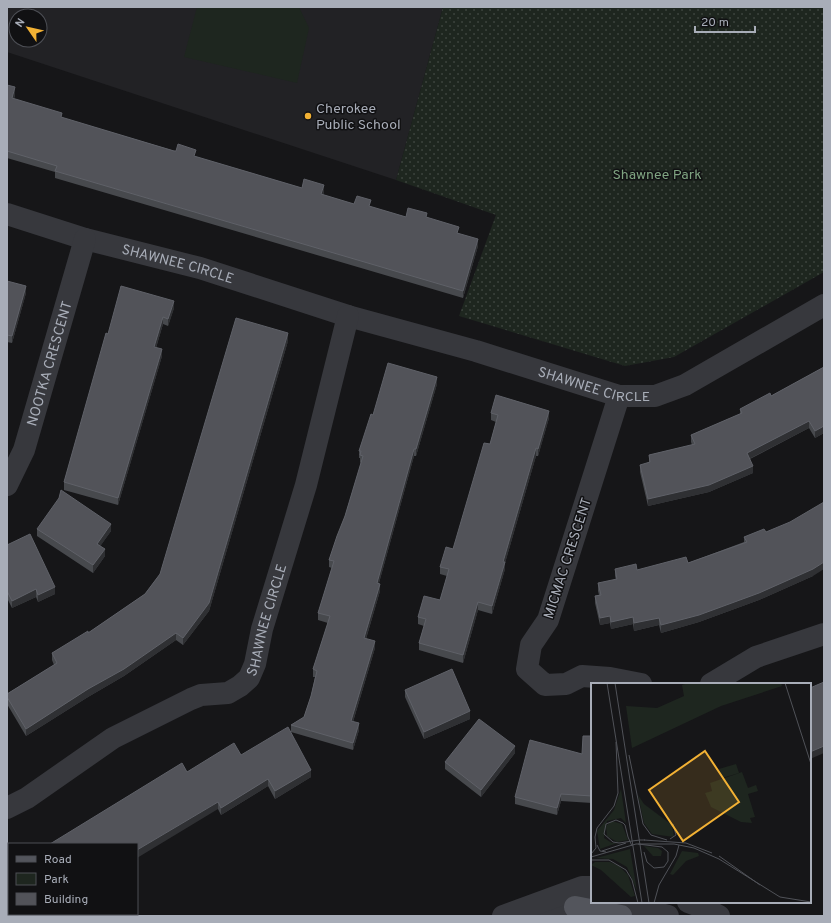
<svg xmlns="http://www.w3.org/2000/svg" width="831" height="923" font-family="Overpass,sans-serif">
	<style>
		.built { fill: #222225; fill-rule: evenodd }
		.green { fill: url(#green-dots) }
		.pitch { fill: #1e261f }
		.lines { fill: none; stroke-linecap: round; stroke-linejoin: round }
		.minor { stroke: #37383d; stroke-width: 22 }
		.major { stroke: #53555c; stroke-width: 22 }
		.wall { fill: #47494d }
		.shaded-wall { fill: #2f3033 }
		.building { fill: #525359; stroke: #5f6168 }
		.poi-dot { fill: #f2b134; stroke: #111113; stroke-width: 1.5 }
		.labels { text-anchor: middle; stroke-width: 3; stroke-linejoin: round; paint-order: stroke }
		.poi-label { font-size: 14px; fill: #a8adb8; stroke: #111113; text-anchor: start }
		.park-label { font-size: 14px; fill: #7fa381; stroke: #111113 }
		.street-label { font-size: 14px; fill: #a8adb8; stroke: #111113 }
		.inset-road { fill: none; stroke: #505258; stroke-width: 1 }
		.view { fill: #f2b134; fill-opacity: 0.15; stroke: #f2b134; stroke-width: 2 }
		.inset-edge { fill: none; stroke: #a8adb8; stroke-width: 2 }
	</style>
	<defs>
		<pattern id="green-dots" width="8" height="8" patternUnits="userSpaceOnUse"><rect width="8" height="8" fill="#1e261f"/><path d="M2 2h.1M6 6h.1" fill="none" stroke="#3c433d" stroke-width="1.8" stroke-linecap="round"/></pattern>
	</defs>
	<rect width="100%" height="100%" fill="#161618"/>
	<path class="built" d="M7,7H443L396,180L7,52ZM16,16H40V40H16Z"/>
	<path class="green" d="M443,7H824V272L674,357L625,366L459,316L496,215L396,180Z"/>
	<path class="pitch" d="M197,7H299L309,28L297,83L184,57Z"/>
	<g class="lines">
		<g class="minor">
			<path id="s1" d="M7,214L85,239L200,268L348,316L476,351L619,396H655L685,385L824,305"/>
			<path d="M619,396L548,620L531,645L527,669L545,685L566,684L582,676L610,678L641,684"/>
			<path id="s2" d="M7,485L24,450L85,239"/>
			<path d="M711,684L756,657L824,634"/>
			<path id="s3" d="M7,808L27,798L113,738L191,699L201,695L228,693L240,686L249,678L255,664L262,629L306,485L348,316"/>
			<path d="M688,902L704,908L719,916"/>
			<path d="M533,906H629L668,916"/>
			<path d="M503,916L582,887H592"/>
		</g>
		<path class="major" d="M575,907L621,916"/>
	</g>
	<path class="wall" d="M7,85L15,95L14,99L62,118L302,188L324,192L323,195L354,204L371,207L406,217L427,218L459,234L478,246L463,298L55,178V172L7,158Z
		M7,281L26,293L12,343L7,342Z
		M174,308L168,326L163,324L156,348L162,356L118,505L64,490V482L108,334Z
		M288,341L209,611L183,645L176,640L124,676L88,697L26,736L7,704V694L54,665L52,660V653L88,633L145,594L160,574Z
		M824,367V433L815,438L809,428L750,459L753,473L709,492L648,506L640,472V465L649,463V455L692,445L691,442V435L740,414V409L771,396Z
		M437,384L416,456H414L379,583L380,591L366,639L375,648L353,722L359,730L353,750L291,732V725L304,717L311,696L315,677H313V669L328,623L318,620V613L332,568L329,567V560L345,516L361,463L360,462V458H359V451L373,415Z
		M491,413L549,418L538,456H536L505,563V569L492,614L478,610L463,663L419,650V643L424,626L418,624V617L440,600L447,576L440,574V567L453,549L490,444L496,422L491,420Z
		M37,529L111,531L100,546L105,556L93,573L37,536Z
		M766,532L813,576L759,600L699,622L661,633L659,625L634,631L633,624L611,629L610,623L600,625L595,603V596L599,595L598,591V583L616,580L615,576V569L637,570L688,563L744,542V537Z
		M7,545L55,594L38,602L36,597L12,608L7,598Z
		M405,690L470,719L424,739L405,697Z
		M592,736V803L561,801L557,815L515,804V797L582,754Z
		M515,753L481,797L445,769V762Z
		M241,755L311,777L275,799L268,786L221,815L218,809L187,772Z
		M9,853V906L7,900V854Z"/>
	<path class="shaded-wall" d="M15,87V95L12,105V98Z
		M324,185V192L321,202V194Z
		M478,239V246L463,298V291Z
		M26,286V293L12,343V336Z
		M174,301V308L168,326V319Z
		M163,317V324L154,354V347Z
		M288,333V341L209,611L183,645V638Z
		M162,349V356L118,505V498Z
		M437,377V384L416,456V449Z
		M549,411V418L538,456V449Z
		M809,421V428L747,460V453Z
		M824,426V433L815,438V431Z
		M536,448V456L505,563V569L492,614V606L503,562Z
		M414,449V456L377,590V583Z
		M753,466V473L709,492L648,506V499Z
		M111,524V531L97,551V544Z
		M105,549V556L93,573V565Z
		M824,562V569L813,576L759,600L699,622L661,633V625Z
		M380,584V591L364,645V638Z
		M55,587V594L38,602V595Z
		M36,589V597L12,608V601Z
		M478,602V610L463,663V655Z
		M610,616V623L600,625V618Z
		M633,617V624L611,629V622Z
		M659,618V625L634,631V623Z
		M176,633V640L124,676L88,697L26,736V729Z
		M375,641V648L351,728V721Z
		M470,711V719L424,739V732Z
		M359,723V730L353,750V743Z
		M515,746V753L481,797V790Z
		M824,746V753L810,759V752Z
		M811,765V772L810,773V766Z
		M311,770V777L275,799V791Z
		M268,779V786L221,815V808Z
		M561,794V801L557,815V808Z
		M218,802V809L137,858V850Z
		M13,914H26L20,916H13Z"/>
	<path class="building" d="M7,85L15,87L12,98L62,113L61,117L174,151H176L178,144L196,150L194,156L302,188L304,179L324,185L321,194L354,204L357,196L371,200L369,206L406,217L408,208L427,213L426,217L459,227L457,233L478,239L463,291L55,171L57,166L7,151Z
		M7,281L26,286L12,336L7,335Z
		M121,286L174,301L168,319L163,317L154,347L162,349L118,498L64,482L106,333L108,334Z
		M236,318L288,333L209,603L183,638L176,633L124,669L88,689L26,729L7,697V694L57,663L52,653L88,631V633L145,594L160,574Z
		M388,363L437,377L416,449H414L377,583L380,584L364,638L375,641L351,721L359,723L353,743L291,725L304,717L311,696L317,671L313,669L330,616L318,613L334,561L329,560L337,536L345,516L363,456L360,455L361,451H359L371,414L373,415Z
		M824,367V426L815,431L809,421L747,453L753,466L709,485L648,499L640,465L650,462L649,455L695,444L691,435L742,413L740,409L770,393L771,396Z
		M496,395L549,411L538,449L536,448L503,562H505L492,606L478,602L463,655L419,643L426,619L418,617L424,596L440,600L449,569L440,567L446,547L453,549L484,443L490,444L498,415L491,413Z
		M61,490L111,524L97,544L105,549L93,565L37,529L59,498Z
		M824,502V562L813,569L759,593L699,615L661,625L659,618L634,623L633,617L611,622L610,616L600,618L595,596L601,595L598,583L617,579L615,569L636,564L637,570L686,557L688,563L747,542L744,537L764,529L766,532L790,522Z
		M30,534L55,587L38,595L36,589L12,601L7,591V545Z
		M452,669L470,711L424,732L405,690Z
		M824,682V746L810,752V688Z
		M479,719L515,746L481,790L445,762Z
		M288,727L311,770L275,791L268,779L221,808L218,802L137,850V844H50L182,763L187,772L234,743L241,755Z
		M583,736H592V796L561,794L557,808L515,797L530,740L582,754Z
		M9,853V899L7,893V854Z"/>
	<circle class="poi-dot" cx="308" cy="116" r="4"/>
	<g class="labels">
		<g class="poi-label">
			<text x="316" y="113">Cherokee<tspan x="316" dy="16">Public School</tspan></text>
		</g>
		<g class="park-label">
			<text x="657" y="179">Shawnee Park</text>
		</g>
		<g class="street-label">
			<text dy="5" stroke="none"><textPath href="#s1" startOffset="178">SHAWNEE CIRCLE</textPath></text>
			<text dy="5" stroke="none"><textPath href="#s2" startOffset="129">NOOTKA CRESCENT</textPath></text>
			<text dy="5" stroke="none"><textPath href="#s1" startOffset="612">SHAWNEE CIRCLE</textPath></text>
			<text transform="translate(567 558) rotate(-72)" y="5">MICMAC CRESCENT</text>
			<text dy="5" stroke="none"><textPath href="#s3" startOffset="339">SHAWNEE CIRCLE</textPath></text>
		</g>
	</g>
	<g transform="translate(591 683)">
		<rect width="220" height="220" fill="#161618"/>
		<path d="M97,0H190L191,3L130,23L41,65L35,23L66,25L93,13L91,2ZM151,89L157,105L165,102L167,108L157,111L164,134L159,135L161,140L150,139L120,124L114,110L121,108L119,100ZM30,106L35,140L30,135L16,138L13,155L21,160H26L9,166L6,148L23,127ZM47,112L53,121L81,142L83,154L61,151L53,140ZM21,138L31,141L37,157L26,159L16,153L15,143ZM39,166L46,208L36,184L22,176L5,175ZM4,179H19L28,183L37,192L44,213L40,214L10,187L0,182Z" fill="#1e261f"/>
		<path d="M53,163L67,165L71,168L70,173H62ZM91,168L107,170L108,173L95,178L82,192L79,191Z" fill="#1e261f"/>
		<path d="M145,81L148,90L131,95L128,86Z" fill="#1e261f"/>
		<path class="inset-road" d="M16,0L51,220M24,0L58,220M194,0L220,81M38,72L52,141L60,152L76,157M79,156L85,152L82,141M53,157L95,160L121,170M47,161L71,164L77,169V178L73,184L63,185L56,179L53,169M6,162L9,168L15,169M41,163L37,154L34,142L32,140L25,137L15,141L13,151L22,159L28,160L35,159L41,158L49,157H54M11,168L35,160M0,171L5,165L4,154L6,145L23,123L27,110L25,59M128,173L169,202M0,174L45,161H83L103,165L128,176L189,214L220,219M0,177H18L35,187L41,197L47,220M63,220L68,202L85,173L88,162"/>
		<path class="view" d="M114,68L148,119L92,158L58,107Z"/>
		<rect width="220" height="220" class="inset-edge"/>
	</g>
	<rect width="831" height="923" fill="none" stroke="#a8adb8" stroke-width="16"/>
	<rect x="8" y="843" width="130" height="72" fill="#111113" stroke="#4d4f55"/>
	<rect x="16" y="856" width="20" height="6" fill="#53555c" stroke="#4d4f55"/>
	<text x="44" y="863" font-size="12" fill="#a8adb8">Road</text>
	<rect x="16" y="873" width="20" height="12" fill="#1e261f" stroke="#4d4f55"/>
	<text x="44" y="883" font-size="12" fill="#a8adb8">Park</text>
	<rect x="16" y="893" width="20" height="12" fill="#525359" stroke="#4d4f55"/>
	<text x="44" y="903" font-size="12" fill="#a8adb8">Building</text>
	<g transform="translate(28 28) rotate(304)"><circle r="19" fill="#111113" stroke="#4d4f55"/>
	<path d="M0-3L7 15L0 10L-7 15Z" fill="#f2b134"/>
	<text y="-6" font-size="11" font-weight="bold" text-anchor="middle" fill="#a8adb8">N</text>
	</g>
	<path d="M695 26v6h60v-6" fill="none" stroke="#a8adb8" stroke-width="2"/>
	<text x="701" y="26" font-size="12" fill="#a8adb8" stroke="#111113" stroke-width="3" paint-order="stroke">20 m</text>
</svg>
